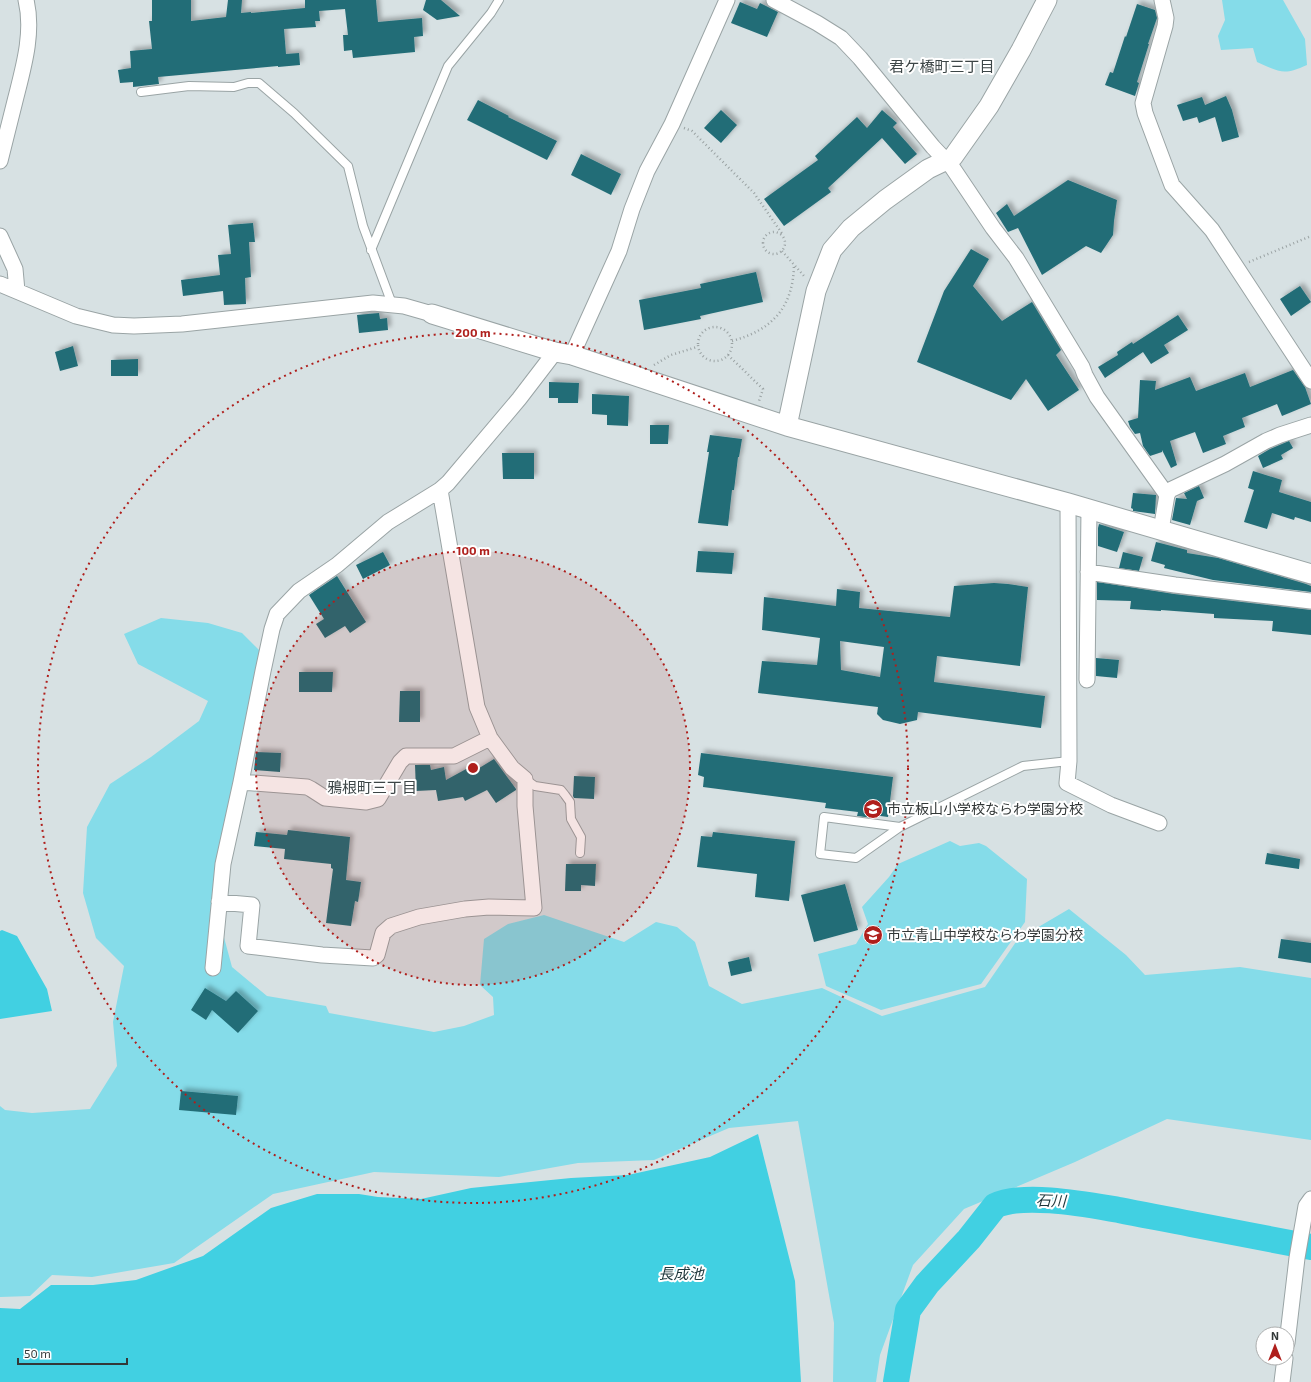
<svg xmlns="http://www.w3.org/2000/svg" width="1311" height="1382" font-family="'Exo 2','Noto Sans JP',sans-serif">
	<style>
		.green { fill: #85dce9 }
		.water { fill: #41d0e2 }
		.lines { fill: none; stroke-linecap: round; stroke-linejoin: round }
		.river { stroke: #41d0e2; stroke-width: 26 }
		.building { fill: #236d77; fill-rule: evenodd; filter: url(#shadow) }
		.service-casing { stroke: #9aa4a5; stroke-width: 10 }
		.minor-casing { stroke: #9aa4a5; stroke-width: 17 }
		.tertiary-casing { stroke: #9aa4a5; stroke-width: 21 }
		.path { stroke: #9aa2a3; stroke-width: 2.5; stroke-dasharray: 1 3; stroke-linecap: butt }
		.service { stroke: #fff; stroke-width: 8 }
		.minor { stroke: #fff; stroke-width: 15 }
		.tertiary { stroke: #fff; stroke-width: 19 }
		.ring { fill: none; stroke: #af1f1c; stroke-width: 2; stroke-dasharray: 2 4 }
		.labels { text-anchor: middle; stroke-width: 4; stroke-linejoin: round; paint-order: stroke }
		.poi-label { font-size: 14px; fill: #333838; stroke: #fff; text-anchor: start }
		.neighbourhood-label { font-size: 15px; fill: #3d4647; stroke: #fff }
		.water-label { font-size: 15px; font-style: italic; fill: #1f373b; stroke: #fff }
		.centre { fill: #af1f1c; stroke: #fff; stroke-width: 2 }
		.ring-label { font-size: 12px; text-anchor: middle; font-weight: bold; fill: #af1f1c; stroke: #fff; stroke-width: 4; stroke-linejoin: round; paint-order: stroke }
	</style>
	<defs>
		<filter id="shadow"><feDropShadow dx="3.5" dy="-3.5" stdDeviation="2" flood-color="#0004"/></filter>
	</defs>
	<rect width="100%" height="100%" fill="#d7e1e3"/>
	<path class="green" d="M1222,0H1283L1305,39L1307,65C1283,76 1280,72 1257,62L1253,48L1221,50L1218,36L1225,20Z
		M161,618L208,623L242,633L262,653L212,893L232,967L267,996L326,1006L329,1013L434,1032L464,1026L494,1015L493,997L480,985L484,939L508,924L544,915L624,942L656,922L677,927L695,942L709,986L742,1004L822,988L882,1016L985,987L1018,939L1069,909L1126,955L1145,975L1240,967L1311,978V1140L1167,1119L1075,1162L964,1209L913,1265L880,1355L876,1382H833L834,1323L798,1121L729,1128L654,1160L578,1163L499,1177L374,1172L273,1194L174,1263L92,1277L52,1275L30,1296L0,1297V1106L5,1110L32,1113L90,1109L117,1066L113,1022L124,966L96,938L83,893L87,827L110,784L151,757L199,721L208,701L138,664L124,634Z
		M950,841L960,846L979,843L986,846L1027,879L1025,922L981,984L881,1010L826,986L818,954L856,944L868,924L862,907L889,877L898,864Z"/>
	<path class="water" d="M2,930L17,936L47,989L52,1011L0,1019V931Z
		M758,1134L795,1281L801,1382H0V1308L20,1309L51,1285H93L136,1280L203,1256L271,1208L317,1194H359L378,1197L421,1199L471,1188L571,1178L628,1175L710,1157Z"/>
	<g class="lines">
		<path class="river" d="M896,1382L908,1310L927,1284L969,1239L995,1206C1023,1192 1089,1205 1119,1210C1143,1215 1167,1219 1191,1224C1231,1232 1271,1239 1311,1247"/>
	</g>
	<path class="building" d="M152,0H191V21L226,17L228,0H242L241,13L251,12V13L305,8V0H376L378,22L422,18L423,36L414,37L415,52L353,58L352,50L344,51L343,35H348L345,9L319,11L320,21H315L316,27L284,29L286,54L299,53L300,65L278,67V66L158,77L159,84L133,87V82L120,83L118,70L131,68L130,51L152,49L149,21H152Z
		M426,0H441L460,16L437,20L423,10Z
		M740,2L757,9L760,3L778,12L767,37L731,23Z
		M1137,4L1155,10L1157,18L1148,44H1149L1137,82L1139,83L1135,96L1105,85L1110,72L1113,73L1125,36L1126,37Z
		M1226,96L1232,110L1239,137L1222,142L1215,117L1199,123L1197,117L1183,121L1177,105L1202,97L1205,105Z
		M478,100L509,116L508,117L557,141L547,160L467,120Z
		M721,110L737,125L721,143L704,128Z
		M882,110L897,123L893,127L917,154L905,164L882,138L828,188L831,192L784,226L764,199L818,160L815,156L857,117L867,128Z
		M581,154L621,174L611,195L571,175Z
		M1068,180L1117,200L1114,221L1113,235L1101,253L1086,246L1042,275L1018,228L1008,232L996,213L1007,204L1014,216Z
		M253,223L255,242H249L251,277L245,278L246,304L224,305L223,291L183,296L181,280L220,275L218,255L231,254L228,225Z
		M971,249L989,259L973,286L1002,321L1032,302L1061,350L1056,355L1079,390L1048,411L1026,379L1011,400L917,362L944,291Z
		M756,272L763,302L700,316L701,319L644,330L639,300L701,288L700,284Z
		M1300,286L1311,302L1291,316L1280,299Z
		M379,313L380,319L387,318L388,330L359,333L357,315Z
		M1178,315L1188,330L1164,345L1169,353L1151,364L1143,352L1105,378L1098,367L1118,355L1117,352L1132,342L1133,344Z
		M73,346L78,366L60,371L55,352Z
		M138,359V376H111V360Z
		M1293,370L1305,387L1311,404L1282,416L1277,404L1242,418L1245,427L1223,436L1226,444L1203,453L1195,432L1170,441L1177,465L1171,468L1162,450V452L1150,456L1143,446L1140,433L1135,434L1130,427L1128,421L1138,418L1140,380L1156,381L1155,390L1190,377L1196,391L1245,373L1250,387Z
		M549,382L579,383L578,403H558V398H549Z
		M592,394L629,396L628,426L607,425V415L592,414Z
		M650,425H669L668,444H650Z
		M710,435L742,439L739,457H738L734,490H732L728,526L698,523L709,452H707Z
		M1289,441L1293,448L1281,455L1283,459L1263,468L1258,456L1270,449Z
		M502,453H534V479H503Z
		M1253,471L1282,480L1279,492L1311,502V522L1295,517L1294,520L1272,513L1267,529L1244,522L1254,490L1248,488Z
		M1199,486L1204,498L1197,501L1190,525L1172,520L1176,498L1187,499L1184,493Z
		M1133,493L1156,495L1155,514L1133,511V509L1131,508Z
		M1099,524L1124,532L1117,552L1098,546V528Z
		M1156,542L1187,550V553L1218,558L1306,584L1311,586V592L1213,580L1164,568L1165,565L1151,561Z
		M698,551L734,553L732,574L696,572Z
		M383,552L390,565L363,579L356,565Z
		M1123,552L1143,557L1139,571L1119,568Z
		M337,576L366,622L350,633L345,626L325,638L316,624L324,619L309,595Z
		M1097,582L1174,594L1311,610V635L1272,631L1273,621L1214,618V614L1161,610V611L1130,609L1131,601L1097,600Z
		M994,583L1008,584L1028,587L1020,666L937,656L934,682L1045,696L1041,728L918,712L917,720L900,724L883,720L877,714L878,707L758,693L762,661L817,665L820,638L762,630L764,597L836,606L837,589L860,592L859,608L950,617L954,586ZM840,641L884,647L880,677L841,670Z
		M1096,658L1119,660L1117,678L1096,676Z
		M299,672H333L332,692H299Z
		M400,691H420V722H399Z
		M256,752L281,753L280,772L254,770Z
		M701,753L893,777L888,817L873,815V818L857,816L858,812L825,808L826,803L703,787L704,777L698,775Z
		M494,759L516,789V790L496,803L487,790L465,801L463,797L438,801L436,790L416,791L415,765H430L431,770L444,767L446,780L468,768L471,773Z
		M574,776L595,777L594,799L574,798L573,796Z
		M288,830L350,837L346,880L361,882L358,902L355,901L351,926L326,923L333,869L331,868V864L284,859L285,849L254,846L256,832L287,835Z
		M713,832L795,841L789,901L755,897L757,874L697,867L701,836L712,837Z
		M1267,853L1300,859L1299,869L1265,864Z
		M566,864H596L595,886L581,885V891H565Z
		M845,884L858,930L814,942L801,895Z
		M1281,939L1311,943V963L1278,958Z
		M749,957L752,971L731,976L728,962Z
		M205,988L226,1001L236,991L258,1011L238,1033L212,1010L206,1020L191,1010Z
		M181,1091L238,1096L236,1115L179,1110Z"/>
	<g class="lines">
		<g class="service-casing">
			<path id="service" d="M141,92L189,86L234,87L248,83H259L294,113L348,166L363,226L392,304
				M371,250L448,66L491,13L499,0
				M525,779L535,786L561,790L565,795L570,802L571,819L581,837L580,853
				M900,827L824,817L820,854L856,858L900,827L1023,766L1069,761"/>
		</g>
		<g class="minor-casing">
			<path id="minor" d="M774,0L817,23L841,38L860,58L933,147L952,167L993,228L1016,258L1082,367L1085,375L1097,397L1167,495
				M1162,0L1166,18L1165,26L1143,103L1145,113L1172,185L1212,230L1311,381
				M0,161C5,141 10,121 15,101C23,69 34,33 26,0
				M0,236L15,269L17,291
				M0,284L76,316L113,325L134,326L182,324L373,303L404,306L432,314
				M572,355L619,251L632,209L647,171L672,124L727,0
				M1068,503L1069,761L1067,783L1111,805L1159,823
				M1161,530L1167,495L1170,490L1225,464L1266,441L1280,435L1311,425
				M1088,572L1175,585L1311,601
				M1087,680L1089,509
				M241,782L307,787L311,789L325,798L366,802L378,799L400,762L406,756H454L490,738
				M219,902L252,905L248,946L322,955L373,958L377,955L383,933L391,926L419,917L465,909L489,907L534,908L525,806V779L512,768L490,738L477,707L440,490
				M213,968L223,864L241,782L263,671L272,629L277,614L299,591L337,565L388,522L440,490L448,483L519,399L555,352
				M1287,1343L1297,1258L1306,1206L1311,1199
				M1282,1382L1285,1358"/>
		</g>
		<g class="tertiary-casing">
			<path id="tertiary" d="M432,314L555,352L572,355L787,426L1068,503L1311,574
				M787,426L816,291L832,250L851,228L885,200L928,169L953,157L989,106L1021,50L1047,0"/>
		</g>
		<path class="path" d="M684,128L692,131L754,193L783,235
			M763 243a11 11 0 1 1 22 0a11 11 0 1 1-22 0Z
			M782,251L804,276
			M1249,262L1311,236
			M698 344a17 17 0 1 1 34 0a17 17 0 1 1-34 0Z
			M732,341C772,330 793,308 794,265
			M728,355L763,389L759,401
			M654,365L671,355L697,347"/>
		<use href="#service" class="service"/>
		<use href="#minor" class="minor"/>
		<use href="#tertiary" class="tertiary"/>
	</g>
	<circle cx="473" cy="768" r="217" fill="#af1f1c" fill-opacity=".12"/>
	<g class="ring">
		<circle cx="473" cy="768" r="217"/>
		<circle cx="473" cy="768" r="435"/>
	</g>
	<defs>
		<g id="school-disc" transform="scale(1)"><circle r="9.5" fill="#af1f1c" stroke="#fff"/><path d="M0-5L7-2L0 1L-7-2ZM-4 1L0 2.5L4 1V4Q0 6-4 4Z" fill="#fff"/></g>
	</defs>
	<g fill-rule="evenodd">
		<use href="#school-disc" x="873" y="809"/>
		<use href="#school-disc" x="873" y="935"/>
	</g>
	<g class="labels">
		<g class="poi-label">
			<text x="887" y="814">市立板山小学校ならわ学園分校</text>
			<text x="887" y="940">市立青山中学校ならわ学園分校</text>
		</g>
		<g class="neighbourhood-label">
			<text x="942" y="72">君ケ橋町三丁目</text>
			<text x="372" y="793">鴉根町三丁目</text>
		</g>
		<g class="water-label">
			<text transform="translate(1051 1201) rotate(2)" y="5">石川</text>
			<text x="681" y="1279">長成池</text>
		</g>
	</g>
	<circle cx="473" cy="768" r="6" class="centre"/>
	<g class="ring-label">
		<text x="473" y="337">200 m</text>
		<text x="473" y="555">100 m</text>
	</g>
	<g transform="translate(1275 1346)"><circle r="19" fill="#ffffff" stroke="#adafaf"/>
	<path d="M0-3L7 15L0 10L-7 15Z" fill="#af1f1c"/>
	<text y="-6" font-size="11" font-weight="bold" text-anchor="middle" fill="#333838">N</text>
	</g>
	<path d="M18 1358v6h109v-6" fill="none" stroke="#333838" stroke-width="2"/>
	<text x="24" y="1358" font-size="12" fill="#333838" stroke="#ffffff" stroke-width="3" paint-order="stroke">50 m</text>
</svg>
